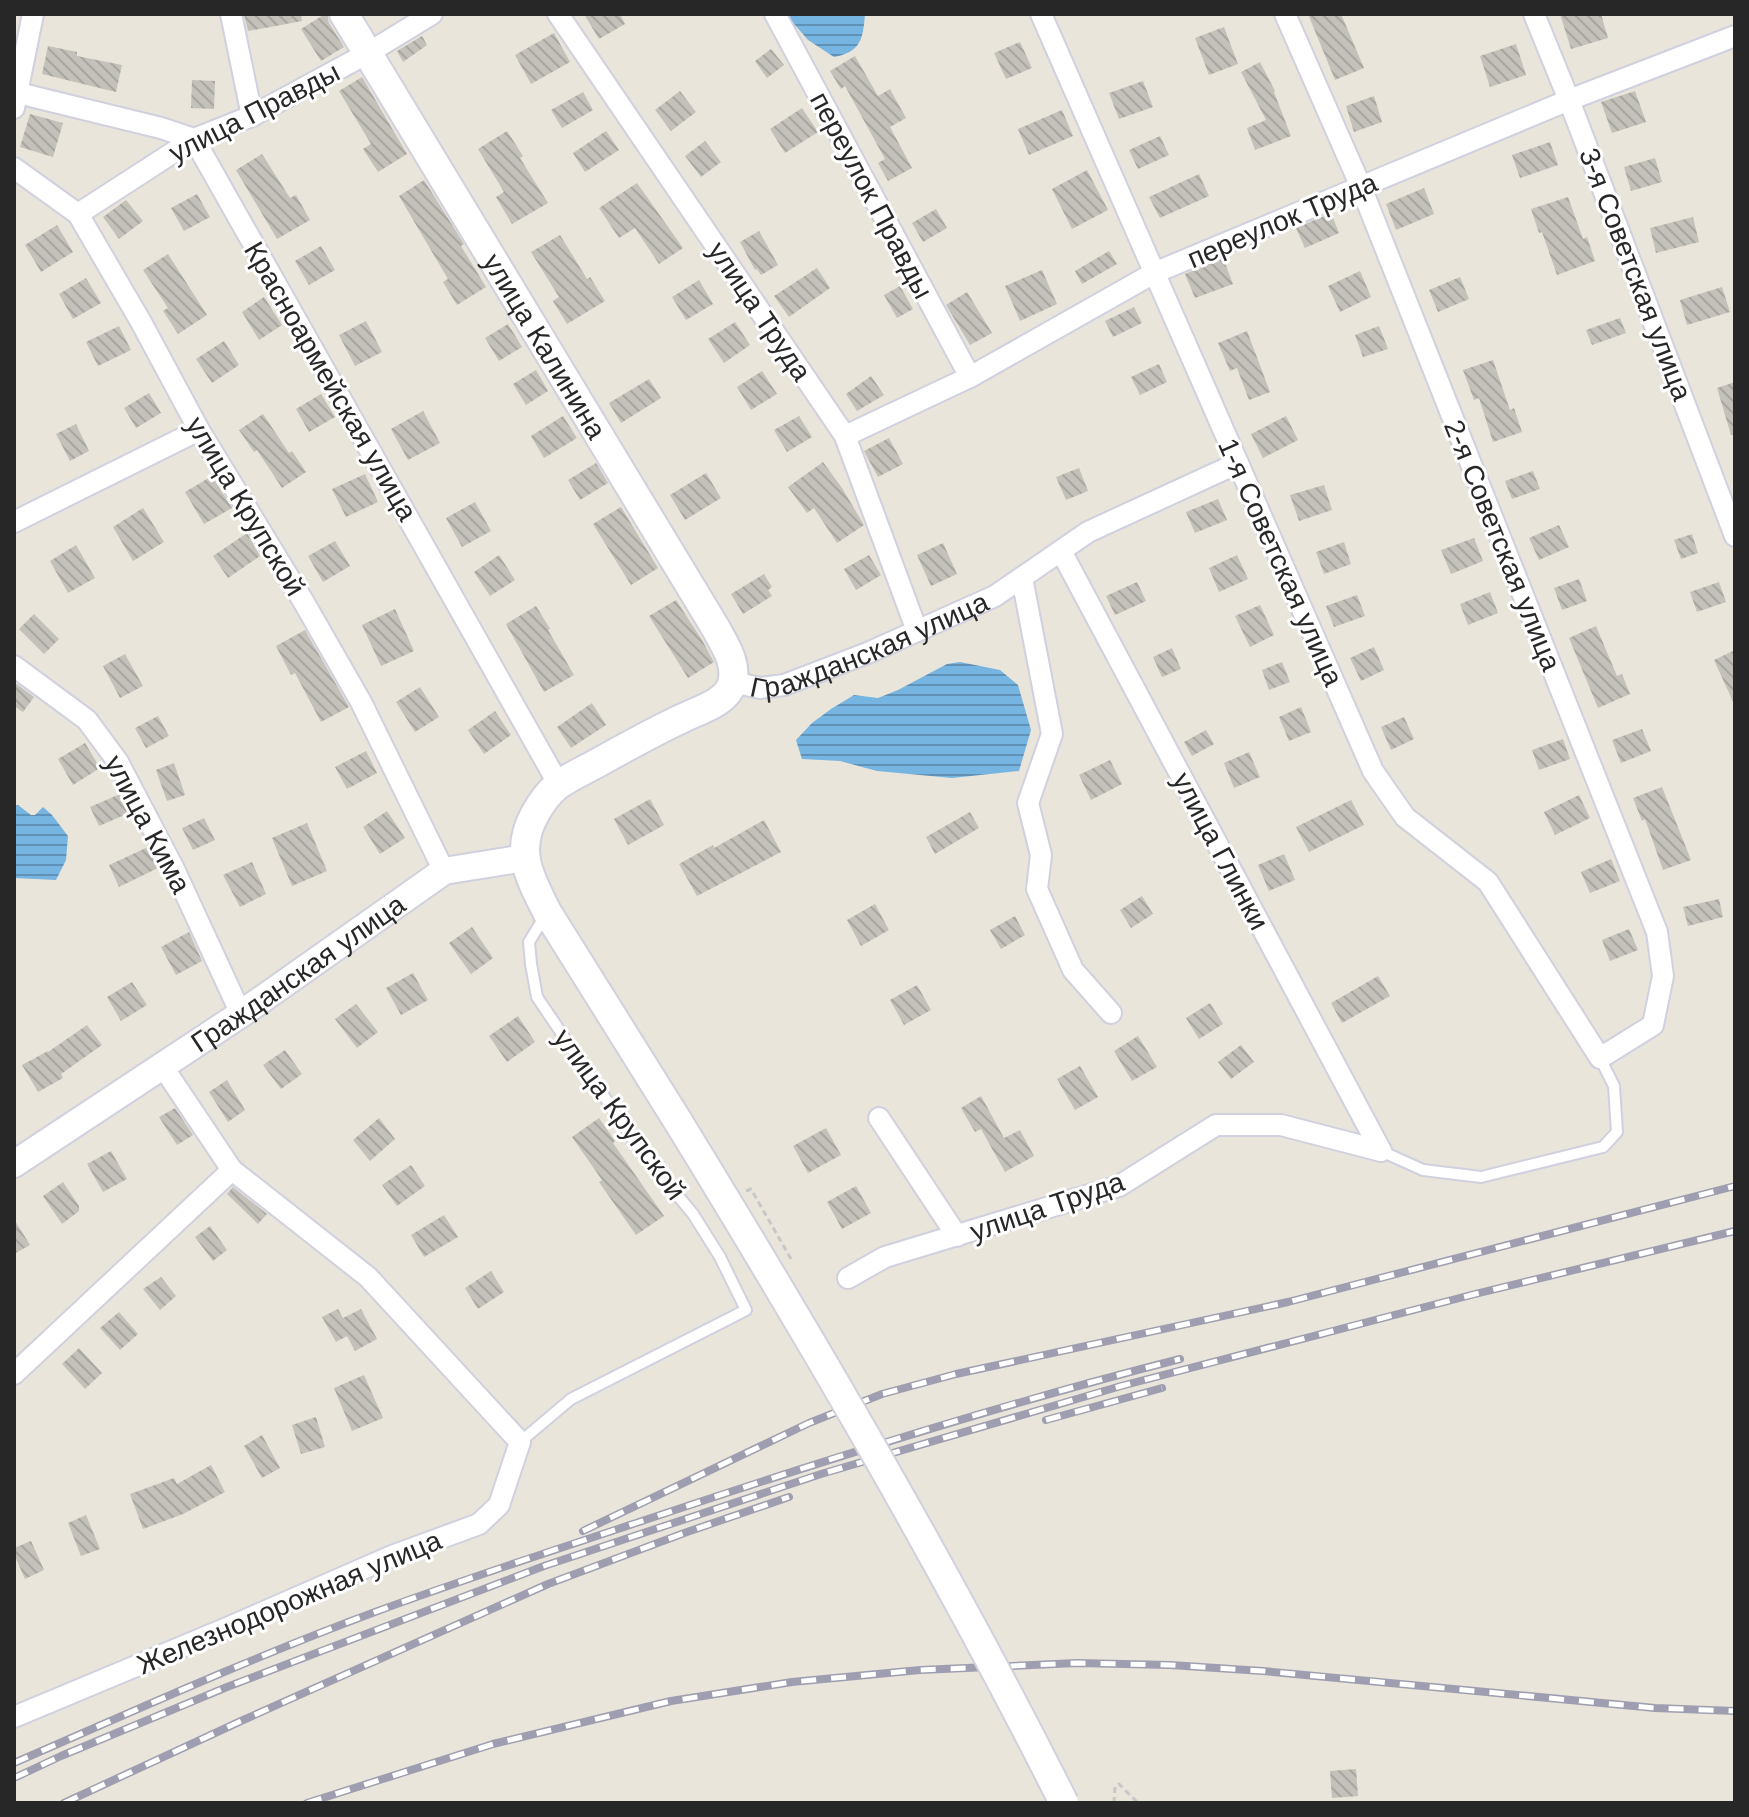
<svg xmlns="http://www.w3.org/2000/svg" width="1749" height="1817" font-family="Helvetica,sans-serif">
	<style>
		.water { fill: url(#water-rules) }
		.building { fill: url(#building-back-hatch) }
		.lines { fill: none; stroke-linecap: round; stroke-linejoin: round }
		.service-casing { stroke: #d0d0df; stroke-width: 14 }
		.minor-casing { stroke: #d0d0df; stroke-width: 24 }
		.tertiary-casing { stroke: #d0d0df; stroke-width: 30 }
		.secondary-casing { stroke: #d0d0df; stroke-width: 32 }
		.path { stroke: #c7c7c7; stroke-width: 3; stroke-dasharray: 6 4; stroke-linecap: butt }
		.service { stroke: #fff; stroke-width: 10 }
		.minor { stroke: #fff; stroke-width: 20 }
		.tertiary { stroke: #fff; stroke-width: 26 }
		.secondary { stroke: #fff; stroke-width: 28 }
		.rail-casing { stroke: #9e9eb0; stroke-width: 8 }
		.rail { stroke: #fff; stroke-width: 5; stroke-dasharray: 15; stroke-linecap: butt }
		.secondary-bridge-casing { stroke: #d0d0df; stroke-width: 32; stroke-linecap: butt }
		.secondary-bridge { stroke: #fff; stroke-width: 28 }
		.labels { text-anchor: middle; stroke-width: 6; stroke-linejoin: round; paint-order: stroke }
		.street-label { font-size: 28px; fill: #272727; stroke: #fff }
	</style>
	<defs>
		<pattern id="water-rules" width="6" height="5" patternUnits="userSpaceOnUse" patternTransform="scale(2)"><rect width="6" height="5" fill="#76b4e1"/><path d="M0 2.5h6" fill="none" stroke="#6192b6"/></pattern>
		<pattern id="building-back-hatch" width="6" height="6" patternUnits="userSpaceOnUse" patternTransform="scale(2)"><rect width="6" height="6" fill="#c4c1ba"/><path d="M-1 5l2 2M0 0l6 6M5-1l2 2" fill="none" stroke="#a8a6a0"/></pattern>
	</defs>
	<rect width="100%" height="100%" fill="#e9e5da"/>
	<path class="water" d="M797,14H865C863,39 861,52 834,57L808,40L788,17Z
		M960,662L1000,670L1018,685L1031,730L1019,771L952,778L877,771L840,761L802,759L796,740L812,723L831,709L854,695L878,698L898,690L947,664Z
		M18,805L31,815H35L43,807L52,815L68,836L66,860L56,880L14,878V806Z"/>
	<path class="building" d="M244,14H301L302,21L248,31Z
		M325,14H327L329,23L344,47L321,61L301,29Z
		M584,14H620L625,24L599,39Z
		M1308,14H1341L1364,68L1335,80Z
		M1560,14H1601L1608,38L1571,49Z
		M1224,27L1238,64L1209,75L1195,38Z
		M554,33L570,62L531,84L515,55Z
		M422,36L427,45L403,62L397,51Z
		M1020,42L1032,68L1006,79L994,53Z
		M1516,44L1526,75L1490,87L1480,56Z
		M48,46L77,52V56L122,65L116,92L42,74Z
		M771,49L784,65L767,78L755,61Z
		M855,56L878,96L890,89L906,118L890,127L912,168L888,181L878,163L885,159L845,86L841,89L830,71Z
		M1260,62L1275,91L1274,92L1291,136L1255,150L1247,128L1266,120L1241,72Z
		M362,77L407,154L378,172L363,149L371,144L339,91Z
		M192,80L215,81L214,109L191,108Z
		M1143,81L1153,107L1119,119L1109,93Z
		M680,91L696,112L671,131L655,110Z
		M1635,91L1646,122L1612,133L1601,102Z
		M583,92L593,110L562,128L551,110Z
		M1374,96L1382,122L1354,132L1346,106Z
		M802,108L818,132L785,153L770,129Z
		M1062,110L1073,136L1029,155L1018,129Z
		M30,114L63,123L53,157L20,147Z
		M507,131L523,156L520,158L548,203L512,224L496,197L504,192L478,149Z
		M606,131L619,150L585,172L573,153Z
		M1160,136L1169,155L1138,169L1129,150Z
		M705,141L721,162L701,177L685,156Z
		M1550,142L1558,165L1520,178L1512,155Z
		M262,154L290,198L296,195L310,220L277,239L236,170Z
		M1655,158L1662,182L1631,191L1624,167Z
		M1087,170L1108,210L1072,229L1052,189Z
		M1199,174L1209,196L1160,218L1149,197Z
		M424,180L464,244L461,246L486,287L457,305L443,282L448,279L399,196Z
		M637,183L683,248L659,264L635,228L619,238L599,208Z
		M1424,188L1434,214L1396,230L1386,204Z
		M197,194L210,217L184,231L171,208Z
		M1568,197L1583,239L1587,237L1595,261L1557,275L1542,232L1539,233L1531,209Z
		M126,200L143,221L119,239L103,217Z
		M936,209L947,228L923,242L912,223Z
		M1331,213L1339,233L1305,248L1296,228Z
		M1693,217L1699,242L1656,253L1650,228Z
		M57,225L73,252L41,272L25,245Z
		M759,231L778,265L761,275L757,269L755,270L740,242Z
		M560,235L587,279L590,277L605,301L567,324L553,301L559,297L531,252Z
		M321,246L335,270L309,285L295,261Z
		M1109,251L1117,264L1082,284L1075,271Z
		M168,254L207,315L178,334L163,311L168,308L143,270Z
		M1223,258L1233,284L1195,298L1185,274Z
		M817,268L830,288L789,317L774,296Z
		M1042,270L1057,304L1020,321L1005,286Z
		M1360,271L1371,297L1340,312L1328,286Z
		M1460,277L1469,299L1438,312L1429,290Z
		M86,278L101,303L73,319L59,294Z
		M699,280L713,304L686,320L672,297Z
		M900,286L913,309L897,318L884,295Z
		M1722,287L1730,312L1687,325L1680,300Z
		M967,292L992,333L970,345L946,305Z
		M264,297L282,325L259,340L242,312Z
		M1134,307L1142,323L1113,337L1105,321Z
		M1620,318L1626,333L1592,345L1586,330Z
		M366,321L382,352L355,366L339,335Z
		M735,322L750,345L724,363L708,339Z
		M508,324L522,347L499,361L485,338Z
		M119,326L131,350L98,366L86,342Z
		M1379,326L1388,349L1363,357L1355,335Z
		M1247,331L1270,392L1249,400L1237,368L1230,371L1218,343Z
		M224,341L239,365L212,383L196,359Z
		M1493,360L1510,410L1514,408L1522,432L1493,442L1479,398L1474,400L1463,370Z
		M1159,364L1167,382L1140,395L1131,377Z
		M536,370L548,391L526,405L513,384Z
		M762,371L777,394L751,410L737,387Z
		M871,376L884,395L857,411L846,394Z
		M649,379L661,398L621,423L609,403Z
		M1735,382V435H1731L1717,388Z
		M149,393L161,413L136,428L124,408Z
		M321,394L335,417L309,432L296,409Z
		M423,411L440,443L408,460L391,429Z
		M263,414L289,453L292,451L306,472L282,488L257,450L254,452L239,430Z
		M563,416L577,438L544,458L531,436Z
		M799,416L812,437L787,452L774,430Z
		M1286,416L1298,440L1263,458L1251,434Z
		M76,424L89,451L70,461L56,434Z
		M889,438L903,464L878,477L864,451Z
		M823,462L842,488L864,525L837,543L814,508L807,513L788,487Z
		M596,463L608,483L580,500L568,480Z
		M1079,468L1088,491L1066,500L1056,477Z
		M1533,471L1540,489L1512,499L1505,481Z
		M706,473L721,498L685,520L670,495Z
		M365,474L378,502L346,517L332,489Z
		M212,476L232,508L204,524L185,492Z
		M1324,485L1332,510L1299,521L1290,495Z
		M1218,499L1227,520L1195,533L1186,512Z
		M475,502L491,531L462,547L446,518Z
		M621,507L658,568L631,585L593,524Z
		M143,508L164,542L133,561L113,527Z
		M1559,525L1569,547L1539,560L1529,538Z
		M247,533L260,556L228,578L213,556Z
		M1692,534L1698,553L1681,559L1674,540Z
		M1474,538L1483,561L1451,574L1441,550Z
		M335,541L350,566L323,582L308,556Z
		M1344,542L1351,564L1324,574L1316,552Z
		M943,543L957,574L931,586L917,555Z
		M76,545L95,578L68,593L50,561Z
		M499,555L515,580L490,596L474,572Z
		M869,555L881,575L856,590L844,569Z
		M1237,555L1248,579L1219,592L1209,568Z
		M764,574L772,587L768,590L772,596L743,614L731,594Z
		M1579,579L1587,601L1562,610L1554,588Z
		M1137,582L1146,601L1115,615L1106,596Z
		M1719,582L1726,602L1697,612L1690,592Z
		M1490,592L1498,613L1468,625L1460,604Z
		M1357,595L1365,616L1334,627L1326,606Z
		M676,600L702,640L714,662L688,678L649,616Z
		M1260,605L1274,635L1250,647L1235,616Z
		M536,606L550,629L548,630L574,675L544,692L506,624Z
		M395,609L414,651L381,666L362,625Z
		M34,614L59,639L44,654L19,629Z
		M1596,626L1617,676L1622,674L1630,694L1598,708L1569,638Z
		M305,630L349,707L321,722L295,673L291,675L276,646Z
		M1374,647L1384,670L1361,681L1350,658Z
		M1172,648L1181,669L1162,677L1153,657Z
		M1735,650V706L1714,660Z
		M125,654L143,686L120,698L103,666Z
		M1282,662L1290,682L1269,690L1262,670Z
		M14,682L34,697L23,712L14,706Z
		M420,687L439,717L415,732L396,702Z
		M592,703L606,725L571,748L557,727Z
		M1301,707L1311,732L1289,741L1279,717Z
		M495,711L511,735L484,754L468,730Z
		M158,716L169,736L146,748L135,728Z
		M1404,717L1414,739L1391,750L1381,727Z
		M1642,729L1651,751L1621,763L1612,740Z
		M1206,730L1214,744L1192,756L1184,742Z
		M1563,739L1570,759L1539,770L1532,750Z
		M85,743L100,768L73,785L58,759Z
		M366,751L377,773L347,789L335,767Z
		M1249,752L1260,777L1234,788L1224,763Z
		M1110,760L1122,784L1091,800L1079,775Z
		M174,763L185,795L167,801L156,770Z
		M1662,787L1691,860L1663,870L1645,819L1642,821L1633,798Z
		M120,794L129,813L99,826L90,807Z
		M1579,795L1590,818L1555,835L1544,812Z
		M650,799L664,825L628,845L614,819Z
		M1351,800L1364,825L1309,852L1296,827Z
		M387,811L405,838L380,854L363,827Z
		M970,812L979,828L935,854L926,837Z
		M204,818L215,840L193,850L182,828Z
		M764,820L781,852L697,896L679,864L713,845L714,848Z
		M307,823L327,871L292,886L272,838Z
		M148,847L158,868L119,887L109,865Z
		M1284,854L1295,880L1269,891L1258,865Z
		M1611,859L1620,881L1590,893L1581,872Z
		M252,862L266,894L240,907L223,875Z
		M1142,896L1153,914L1131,928L1120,910Z
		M1719,899L1723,917L1688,926L1683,907Z
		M875,904L889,930L861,946L847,920Z
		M1015,916L1025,935L1001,949L990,930Z
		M472,927L493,958L471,974L449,943Z
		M1629,929L1638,950L1610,961L1602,940Z
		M189,932L202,961L176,975L161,947Z
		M413,973L428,1000L401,1015L386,988Z
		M1378,976L1390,996L1342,1023L1331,1003Z
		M132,982L147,1005L121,1021L107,997Z
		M917,985L931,1010L904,1025L890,1000Z
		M1210,1003L1223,1024L1199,1039L1186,1018Z
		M356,1004L378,1032L357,1048L335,1019Z
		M518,1016L535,1042L507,1062L489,1036Z
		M87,1025L102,1045L61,1074L63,1078L38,1092L22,1065L48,1051V1052Z
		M1138,1036L1157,1067L1132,1081L1114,1051Z
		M1241,1045L1254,1062L1231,1079L1218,1062Z
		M285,1050L302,1074L281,1089L263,1065Z
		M1080,1066L1098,1097L1075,1110L1057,1079Z
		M227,1080L245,1110L228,1122L209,1092Z
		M981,1096L1004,1138L1020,1130L1034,1156L1005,1172L981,1129L975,1132L961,1108Z
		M175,1108L193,1135L177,1145L159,1117Z
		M379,1118L395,1139L370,1161L353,1140Z
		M599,1118L615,1141L613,1143L664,1216L636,1235L599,1182L602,1180L572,1137Z
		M826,1128L841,1155L808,1173L793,1146Z
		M111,1151L127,1179L103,1192L87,1164Z
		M411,1165L425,1186L397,1206L382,1185Z
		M63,1182L79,1206V1211L62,1224L43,1196Z
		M856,1186L871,1213L842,1229L827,1202Z
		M233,1187L267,1214L258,1224L227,1194Z
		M444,1215L458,1237L424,1257L411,1235Z
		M14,1219L30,1245L14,1254Z
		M210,1226L227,1250L213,1261L195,1237Z
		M491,1271L504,1292L478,1309L465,1288Z
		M161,1277L176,1296L160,1310L143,1289Z
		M338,1309L343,1318L361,1309L377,1339L355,1351L347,1336L336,1342L322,1317Z
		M119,1312L138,1334L120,1350L100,1328Z
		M79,1348L102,1373L85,1389L62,1364Z
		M364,1375L383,1418L352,1431L334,1388Z
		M316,1417L325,1447L301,1454L292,1425Z
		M262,1435L280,1468L262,1478L244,1446Z
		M211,1465L225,1492L183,1514L143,1529L130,1494L174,1478L177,1484Z
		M86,1515L100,1549L81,1556L68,1523Z
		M31,1541L44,1570L25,1579L14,1554V1548Z
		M1356,1769L1358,1796L1332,1798L1330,1771Z"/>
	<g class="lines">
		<g class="service-casing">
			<path id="service" d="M1381,1151L1423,1170L1481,1177L1603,1147L1617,1132L1614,1086L1600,1058
				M520,1442L571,1399L746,1310L720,1257L693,1214L641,1151L537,997L531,964L529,942L546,914"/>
		</g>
		<g class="minor-casing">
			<g id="minor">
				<path d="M231,14L252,116"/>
				<path d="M558,14L845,436L917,631"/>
				<path d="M775,14L970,377"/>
				<path d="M1041,14L1373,771L1405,817L1488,882L1600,1058L1653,1025L1663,976L1657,932L1361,187L1285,14"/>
				<path d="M1534,14L1569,100L1735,536"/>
				<path d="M14,92L161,128L194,139L559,785"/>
				<path d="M14,108L33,14"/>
				<path d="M14,168L78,214L141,322L199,430L302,599L361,702L444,871"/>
				<path d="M78,214L194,139L252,116L368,53L432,14"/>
				<path d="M845,436L970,377L1154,273L1569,100L1735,36"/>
				<path d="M14,522L199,430"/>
				<path d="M1061,551L1381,1151"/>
				<path d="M1022,578L1052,734L1028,803L1041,855L1037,889L1073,970L1111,1013"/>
				<path d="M14,666L87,720L118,762L174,869L241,1014"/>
				<path id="s1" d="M732,682L760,688L784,685L870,652L995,596L1088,532L1238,463"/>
				<path d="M879,1118L957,1236"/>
				<path d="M848,1278L885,1257L1119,1186L1216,1125H1281L1381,1151"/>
				<path d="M14,1374L232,1170"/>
				<path d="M14,1717L227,1628L392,1556L479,1524L499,1505L520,1442L368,1277L232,1170L163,1067"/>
			</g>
		</g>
		<g class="tertiary-casing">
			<g id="tertiary">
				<path id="s2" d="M14,1164L241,1014L444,871L525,858"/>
			</g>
		</g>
		<g class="secondary-casing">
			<g id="secondary">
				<path id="s3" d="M344,14L715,627C724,644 738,663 732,684C726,703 699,710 683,718C655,731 628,746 601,761C587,769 571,776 558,785C548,793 541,803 535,814C514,851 530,878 547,912L679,1123"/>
			</g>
		</g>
		<path class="path" d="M746,1191L751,1189L791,1259L789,1260
			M1114,1803L1115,1787L1119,1784L1138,1803"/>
		<use href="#service" class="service"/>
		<use href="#minor" class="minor"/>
		<use href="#tertiary" class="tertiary"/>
		<use href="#secondary" class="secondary"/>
		<g class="rail-casing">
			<path id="rail" d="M1046,1420L1162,1388
				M583,1531L809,1423L882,1394L956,1374L1288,1302L1735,1186
				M14,1763C134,1711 253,1657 375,1612C462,1580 551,1551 639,1522C818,1462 998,1405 1180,1359
				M14,1778L61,1756L227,1687L544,1566L821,1474L1121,1386L1475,1294L1735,1231
				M64,1803L241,1721L548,1584L687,1532L789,1497
				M307,1803L493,1744L671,1701L792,1682L920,1670L1077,1663L1170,1665L1263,1671L1655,1708L1735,1711"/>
		</g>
		<use href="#rail" class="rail"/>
		<g class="secondary-bridge-casing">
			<path id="secondary-bridge" d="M679,1123C815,1345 947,1570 1064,1803"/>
		</g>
		<use href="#secondary-bridge" class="secondary-bridge"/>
	</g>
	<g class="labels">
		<g class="street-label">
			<text transform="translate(254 112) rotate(-27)" y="10">улица Правды</text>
			<text transform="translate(872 195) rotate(62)" y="10">переулок Правды</text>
			<text transform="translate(1282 220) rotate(-23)" y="10">переулок Труда</text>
			<text transform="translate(1636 274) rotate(69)" y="10">3-я Советская улица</text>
			<text transform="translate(760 311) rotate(56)" y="10">улица Труда</text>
			<text dy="10" stroke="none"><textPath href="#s3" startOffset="388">улица Калинина</textPath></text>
			<text transform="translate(331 381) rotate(60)" y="10">Красноармейская улица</text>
			<text transform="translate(246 506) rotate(59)" y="10">улица Крупской</text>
			<text transform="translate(1503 545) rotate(68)" y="10">2-я Советская улица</text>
			<text transform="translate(1281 562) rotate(66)" y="10">1-я Советская улица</text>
			<text dy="10" stroke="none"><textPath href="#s1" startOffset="146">Гражданская улица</textPath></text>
			<text transform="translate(148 824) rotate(62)" y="10">улица Кима</text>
			<text transform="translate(1221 851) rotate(62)" y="10">улица Глинки</text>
			<text dy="10" stroke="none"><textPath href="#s2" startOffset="342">Гражданская улица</textPath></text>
			<text transform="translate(620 1114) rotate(54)" y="10">улица Крупской</text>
			<text transform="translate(1047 1206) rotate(-19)" y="10">улица Труда</text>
			<text transform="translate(289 1602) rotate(-23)" y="10">Железнодорожная улица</text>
		</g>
	</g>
	<rect width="1749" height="1817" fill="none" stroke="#272727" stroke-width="32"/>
</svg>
